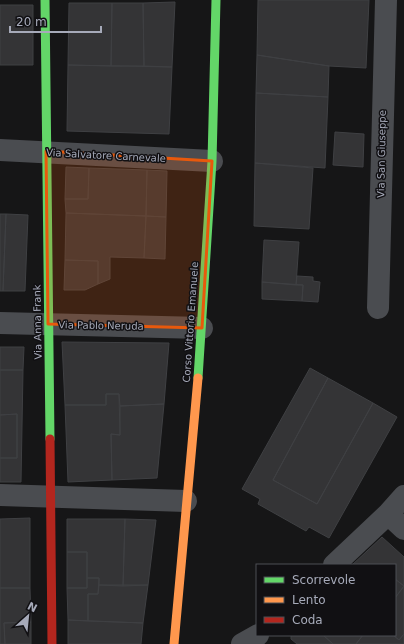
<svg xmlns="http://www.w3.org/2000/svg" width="404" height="644" font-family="'DejaVu Sans',sans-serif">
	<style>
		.building { fill: #343436; stroke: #3f4043 }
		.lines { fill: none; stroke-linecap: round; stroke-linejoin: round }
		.street { stroke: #4a4c50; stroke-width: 22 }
		.fast { stroke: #63d668; stroke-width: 9 }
		.slow { stroke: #ff974d; stroke-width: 9 }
		.jam { stroke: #b3261e; stroke-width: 9 }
		.marked { fill: #e8590c; fill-opacity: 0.2; stroke: #e8590c; stroke-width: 3; stroke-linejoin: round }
		.labels { text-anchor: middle; stroke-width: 3; stroke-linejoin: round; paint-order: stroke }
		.street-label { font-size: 10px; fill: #a6aab9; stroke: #111013 }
	</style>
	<rect width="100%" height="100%" fill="#161617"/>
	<path class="building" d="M258,0H369L366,68L329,66L257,55Z
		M175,2L172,67L144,66L143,3Z
		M69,3H112L111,66L68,65Z
		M112,3H143L144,66H111Z
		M0,5H33V65H0Z
		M257,55L329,66L328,97L256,93Z
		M68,65L172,67L169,134L67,131Z
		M256,93L328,97L325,168L255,163Z
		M335,132L364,134L363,167L333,165Z
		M255,163L313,168L309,229L254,226Z
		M66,167L89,168L88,199H65Z
		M89,168L147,170L146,216L66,213L65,199H88Z
		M147,170L167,171L166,217L146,216Z
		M66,213L146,216L144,258L110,257V279L98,284V261L65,260Z
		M0,214H6L3,291H0Z
		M6,214L28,215L25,291H3Z
		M146,216L166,217L165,259L144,258Z
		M264,240L299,242L296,285L262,282Z
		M65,260L98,261V284L85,290H64Z
		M297,276L313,277V281L320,282L318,302L302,301L303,285H296Z
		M262,282L303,285L302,301L262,299Z
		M62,342L169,343L164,404L120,406L119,394H106V405H65Z
		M0,347H24L23,370H0Z
		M310,368L328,378L273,480L317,504L373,403L397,417L329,538L309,527L306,531L258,504L260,499L242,489Z
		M0,370H23L21,482H0V458H17V414L0,415Z
		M328,378L373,403L317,504L273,480Z
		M106,394H119L120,435L111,434L112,480L68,482L65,405H106Z
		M164,404L157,478L112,480L111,434L120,435V406Z
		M17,414V458H0V415Z
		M30,518V588H0V519Z
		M67,519H125L123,586L99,585V578H87V552H67Z
		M125,519L156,520L148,585L123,586Z
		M382,537L404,557V586L395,579V565H352Z
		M67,552H87V588H67Z
		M87,578H99L98,594H88V621L68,620L67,588H87Z
		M395,579L404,586L395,598Z
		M99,585H148L143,623L88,621V594H98Z
		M404,586V634L399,640L393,635H395V598Z
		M0,588H30L31,622L4,623L5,644H0Z
		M68,620L143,623L141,644H68Z
		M31,622V644H5L4,623Z
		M404,634V644H356L363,635H393L399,640Z
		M291,635H323L333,644H297L291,639Z
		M323,635H363L356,644H333Z"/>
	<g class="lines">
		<path class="street" d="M0,150L212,161
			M378,308L386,0
			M0,323L202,328
			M0,495L186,501
			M388,514L404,529
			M334,565L388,514L404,496
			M242,644L258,635"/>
		<path class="fast" d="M45,0L50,439
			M198,378L212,161L216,0"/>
		<path class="slow" d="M174,644L198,378"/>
		<path class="jam" d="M50,439L52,644"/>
	</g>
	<path class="marked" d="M46,151L212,161L202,328L48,324Z"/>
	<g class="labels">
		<g class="street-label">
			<text transform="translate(381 154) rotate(-89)" y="4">Via San Giuseppe</text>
			<text transform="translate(106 155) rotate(3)" y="4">Via Salvatore Carnevale</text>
			<text transform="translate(37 322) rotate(-91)" y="4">Via Anna Frank</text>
			<text transform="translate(190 322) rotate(-86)" y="4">Corso Vittorio Emanuele</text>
			<text transform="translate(101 325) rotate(1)" y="4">Via Pablo Neruda</text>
		</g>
	</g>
	<rect x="256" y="564" width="140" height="72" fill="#111013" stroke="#4d4e55"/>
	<rect x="264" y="577" width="20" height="6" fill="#63d668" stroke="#4d4e55"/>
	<text x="292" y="584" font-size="12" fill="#a6aab9">Scorrevole</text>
	<rect x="264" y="597" width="20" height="6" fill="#ff974d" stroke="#4d4e55"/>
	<text x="292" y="604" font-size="12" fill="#a6aab9">Lento</text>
	<rect x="264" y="617" width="20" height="6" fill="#b3261e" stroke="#4d4e55"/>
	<text x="292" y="624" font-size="12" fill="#a6aab9">Coda</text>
	<g transform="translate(28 616) rotate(27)" stroke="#111013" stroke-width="3" paint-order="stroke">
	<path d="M0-3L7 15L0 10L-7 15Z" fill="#a6aab9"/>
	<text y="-6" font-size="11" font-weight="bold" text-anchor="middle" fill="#a6aab9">N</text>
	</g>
	<path d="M10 26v6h91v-6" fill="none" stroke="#a6aab9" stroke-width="2"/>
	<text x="16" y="26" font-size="12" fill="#a6aab9" stroke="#111013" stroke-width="3" paint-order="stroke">20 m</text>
</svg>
